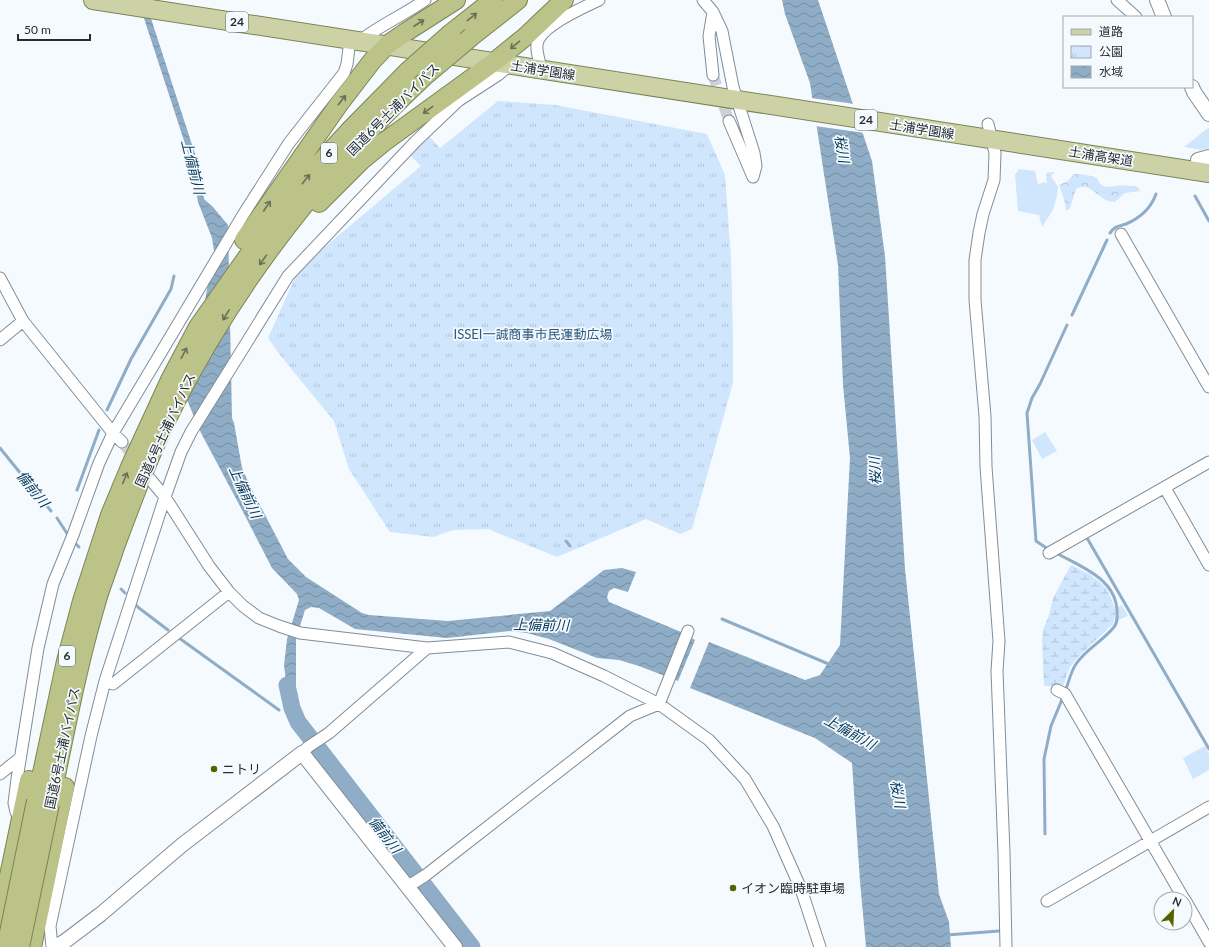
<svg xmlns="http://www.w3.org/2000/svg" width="1209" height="947" font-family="Lato,'Noto Sans JP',sans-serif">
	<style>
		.green { fill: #cfe6fc }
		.forest { fill: url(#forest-crowns) }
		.wetland { fill: url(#wetland-marsh) }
		.park { fill: url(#park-tufts) }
		.water { fill: url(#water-waves) }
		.pier { fill: #f5fafe }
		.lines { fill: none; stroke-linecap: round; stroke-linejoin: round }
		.stream { stroke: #8fadc6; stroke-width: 3 }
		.river { stroke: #8fadc6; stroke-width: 17 }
		.minor-tunnel { stroke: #ccd1d5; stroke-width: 11; stroke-dasharray: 11 5.5; stroke-linecap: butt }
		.minor-casing { stroke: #828d98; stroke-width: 13 }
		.tertiary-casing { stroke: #828d98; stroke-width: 16 }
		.primary-casing { stroke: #7c8456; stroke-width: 20 }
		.trunk-casing { stroke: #7c8456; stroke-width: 20 }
		.minor { stroke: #fff; stroke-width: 11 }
		.tertiary { stroke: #fff; stroke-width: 14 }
		.primary { stroke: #ccd2a6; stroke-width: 18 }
		.trunk { stroke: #bbc388; stroke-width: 18 }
		.trunk-bridge-casing { stroke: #7c8456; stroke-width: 20; stroke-linecap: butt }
		.trunk-bridge { stroke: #bbc388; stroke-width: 18 }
		.oneway { stroke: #6a7058 }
		.poi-dot { fill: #596200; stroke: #f5fafe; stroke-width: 1.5 }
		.labels { text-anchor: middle; stroke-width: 3.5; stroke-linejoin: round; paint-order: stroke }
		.shield { fill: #f5fafe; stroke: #656a6e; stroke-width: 1 }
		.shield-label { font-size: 12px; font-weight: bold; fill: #272c30 }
		.street-label { font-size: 13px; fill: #272c30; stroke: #f5fafe }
		.park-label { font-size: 13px; fill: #2c5a7f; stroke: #f5fafe }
		.poi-label { font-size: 13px; fill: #272c30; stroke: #f5fafe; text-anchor: start }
		.water-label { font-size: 14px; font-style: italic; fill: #04385a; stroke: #f5fafe }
	</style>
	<defs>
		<pattern id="forest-crowns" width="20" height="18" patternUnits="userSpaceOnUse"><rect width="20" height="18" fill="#cfe6fc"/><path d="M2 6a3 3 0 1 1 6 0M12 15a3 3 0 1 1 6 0" fill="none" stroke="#b2c5d8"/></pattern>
		<pattern id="wetland-marsh" width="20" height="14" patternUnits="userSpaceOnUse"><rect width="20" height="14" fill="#cfe6fc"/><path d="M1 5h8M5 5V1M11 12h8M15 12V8" fill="none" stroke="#b2c5d8"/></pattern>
		<pattern id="park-tufts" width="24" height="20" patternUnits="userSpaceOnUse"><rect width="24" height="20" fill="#cfe6fc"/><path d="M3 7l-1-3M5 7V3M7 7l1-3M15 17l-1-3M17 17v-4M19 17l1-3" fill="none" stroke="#b2c5d8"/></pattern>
		<pattern id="water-waves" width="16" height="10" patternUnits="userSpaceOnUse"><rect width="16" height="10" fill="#8fadc6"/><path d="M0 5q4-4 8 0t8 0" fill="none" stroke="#758da1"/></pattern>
	</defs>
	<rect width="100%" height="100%" fill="#f5fafe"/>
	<path class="green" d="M1208,128L1209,129V148L1201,150L1184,147Z
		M1019,169L1035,171L1038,184L1045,182L1047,184L1046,173L1054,172H1055L1051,176L1058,187L1057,196L1053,210L1042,227L1039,215L1018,211L1015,175Z
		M1045,432L1057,451L1042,459L1032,440Z
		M1122,605L1128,616L1118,620V607Z
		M1205,746L1209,754V770L1193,779L1183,758Z"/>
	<path class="forest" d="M1074,174C1082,174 1090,175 1097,178C1101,189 1107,187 1116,186C1122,185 1129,186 1135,186L1138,187L1140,191L1125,193L1115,202C1114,202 1109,201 1108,201C1098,197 1088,181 1076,189L1070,208L1068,210H1066L1064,199L1059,185L1068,181Z"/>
	<path class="wetland" d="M1071,565L1089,574L1100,582L1107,589L1115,608V616L1113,624L1079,656L1070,667L1063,686H1044L1042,640L1043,630L1049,615L1053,598Z"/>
	<path class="park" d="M498,101L555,105L707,134L725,175L731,258L733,336V383L692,529L680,534L646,519L557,557L488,529L453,530L433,537L390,532L349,469L334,421L280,355L268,338L294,280L314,256L421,166L409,154L429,136L440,148Z"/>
	<path class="water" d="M138,0H145L196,157L204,199L213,207L228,225L232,418L234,423L242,468L251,488L288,559L306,577L362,613L369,615L448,621L550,611L604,570L622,568L636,572L628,592L614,588L609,591L607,597L609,602L681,632L695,640L678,681L639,666L619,660L597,658L549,639L527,633L510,631L447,638L355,629L319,608L311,607L305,610L296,639V706L289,707L284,665L287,639L299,600L297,594L272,568L241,508L201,433L187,400L214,251L212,238L198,202L190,159Z
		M782,0H818L872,161L885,256L905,569L939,894L949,922L951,947H866L860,881L852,763L815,738L690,688L709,642L805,680L820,675L840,645L850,458L843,385L838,265L810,83L785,14Z"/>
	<path class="pier" d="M811,98L855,104L865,133L815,126Z"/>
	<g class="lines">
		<path class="stream" d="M1195,196L1209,221
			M1110,233C1116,225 1118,227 1126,224C1140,218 1151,208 1156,194
			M1072,315L1107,240
			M107,410L131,359L171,289L174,276
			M0,448L51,511
			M77,490L99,430
			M57,518L68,535
			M1087,538L1209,749
			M566,541L570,546
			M75,543L79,547
			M1048,549L1036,541L1027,413L1032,398L1040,384L1067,325
			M1058,554C1082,567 1115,579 1117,610C1117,617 1118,622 1114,627C1103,641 1086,649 1076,664C1071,671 1069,681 1066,689
			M121,589L125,593
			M134,603L139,608L168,630
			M722,619L831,665
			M179,638L279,710
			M1045,834L1044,759L1051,726L1063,697
			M947,935L999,931"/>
		<path class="river" d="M287,685L292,708L298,722L472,947"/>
		<path class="minor-tunnel" d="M713,75L729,121
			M122,442L137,462"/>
		<g class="minor-casing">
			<path id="minor" d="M703,0L713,12L722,31L733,87L754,153L756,166L753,177
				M1117,0L1136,17
				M360,41C380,25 404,15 425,0
				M541,70C540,62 536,52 537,45C538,27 584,7 599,0
				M713,75L709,36L713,12
				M729,121L753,177
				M988,124L995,153L994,180L983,214L979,233L975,260V300L985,416L986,467L999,641L997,671L1004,853L1006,947
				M1121,234L1209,387
				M0,278L23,321L113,433L122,442
				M0,340L23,321
				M150,479L165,497L209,566L229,592L243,606L259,618L279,626L300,633L427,648L509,642L552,653L604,676L659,704L709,740L745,779L773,826L801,889L820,947
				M1165,488L1209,565
				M1049,553L1209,462
				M105,681L113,684L229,592
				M1057,690L1065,694L1184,899
				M302,753L308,747L329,733L427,648
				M0,774L20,758
				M20,818L16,812L14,803L17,779L38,648L53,584L73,535L99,463L113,433L243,215L289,143L344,73L347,64L350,40
				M407,887L426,875L630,716L659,704L688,631
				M1185,900L1209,942
				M1047,901L1209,807
				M52,947L50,926L91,736L105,681L165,497L181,452L191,432L288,276L416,141L458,101L498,75L510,65"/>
		</g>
		<g class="tertiary-casing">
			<path id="tertiary" d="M1157,0L1164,17
				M1192,87L1194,92L1209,114
				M1198,160L1209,157
				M54,947L64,942L101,914L182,845L302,753L455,947"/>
		</g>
		<g class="primary-casing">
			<path id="primary" d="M93,0L1209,173"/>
		</g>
		<g class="trunk-casing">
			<path id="trunk" d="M451,33L493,0
				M471,37L518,0
				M319,203L362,160L384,142L494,62L525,37L564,0
				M244,240L339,104L372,61L387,45L406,32L456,0
				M36,801L66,661L82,601L110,515L130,467L170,380L198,327L257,243L282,209L315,168L350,130L408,71
				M50,804C64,738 76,672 95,607C100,587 109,567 115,547C133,499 151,450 175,403C238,279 325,169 427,74
				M0,919L29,780
				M32,947L65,787"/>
		</g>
		<use href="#minor" class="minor"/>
		<use href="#tertiary" class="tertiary"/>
		<use href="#primary" class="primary"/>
		<use href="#trunk" class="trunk"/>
		<g class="trunk-bridge-casing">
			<path id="trunk-bridge" d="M408,71L451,33
				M427,74L471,37
				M6,947L36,801
				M20,947L50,804"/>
		</g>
		<use href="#trunk-bridge" class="trunk-bridge"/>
	</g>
	<defs><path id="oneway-shaft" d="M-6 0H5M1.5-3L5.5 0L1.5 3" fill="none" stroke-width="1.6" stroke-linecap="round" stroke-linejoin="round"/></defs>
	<g class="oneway">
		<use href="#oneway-shaft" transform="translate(472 17) rotate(-38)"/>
		<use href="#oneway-shaft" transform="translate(419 23) rotate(-33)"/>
		<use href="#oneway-shaft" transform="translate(515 45) rotate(140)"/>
		<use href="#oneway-shaft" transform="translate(342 100) rotate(-52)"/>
		<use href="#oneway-shaft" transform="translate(428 110) rotate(144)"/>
		<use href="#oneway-shaft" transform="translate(306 179) rotate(-51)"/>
		<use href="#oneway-shaft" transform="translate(267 206) rotate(-56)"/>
		<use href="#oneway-shaft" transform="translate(263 260) rotate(126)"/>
		<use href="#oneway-shaft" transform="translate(226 315) rotate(122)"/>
		<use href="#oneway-shaft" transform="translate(184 353) rotate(-62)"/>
		<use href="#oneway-shaft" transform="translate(125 478) rotate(-68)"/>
	</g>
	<g class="poi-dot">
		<circle cx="214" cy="769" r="4"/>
		<circle cx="733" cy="888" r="4"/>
	</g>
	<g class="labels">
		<g class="shield">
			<rect x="226" y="12" width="22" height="20" rx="3"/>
			<rect x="855" y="110" width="22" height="20" rx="3"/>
			<rect x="321" y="143" width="16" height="20" rx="3"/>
			<rect x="59" y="646" width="16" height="20" rx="3"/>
		</g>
		<g class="shield-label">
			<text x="237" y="26">24</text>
			<text x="866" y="124">24</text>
			<text x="329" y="157">6</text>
			<text x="67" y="660">6</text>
		</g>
		<g class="street-label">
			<text transform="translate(543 70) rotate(9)" y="5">土浦学園線</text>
			<text transform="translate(393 109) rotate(-45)" y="5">国道6号土浦バイパス</text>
			<text transform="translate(922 129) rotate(9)" y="5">土浦学園線</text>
			<text transform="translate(1101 156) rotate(9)" y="5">土浦高架道</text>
			<text transform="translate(165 430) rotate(-65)" y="5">国道6号土浦バイパス</text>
			<text transform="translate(62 748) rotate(-78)" y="5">国道6号土浦バイパス</text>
		</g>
		<g class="park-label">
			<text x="533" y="339">ISSEI一誠商事市民運動広場</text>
		</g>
		<g class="poi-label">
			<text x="222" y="774">ニトリ</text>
			<text x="741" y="893">イオン臨時駐車場</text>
		</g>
		<g class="water-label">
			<text transform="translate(842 149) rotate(80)" y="5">桜川</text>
			<text transform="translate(193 167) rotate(76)" y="5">上備前川</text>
			<text transform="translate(875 471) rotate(-93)" y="5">桜川</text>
			<text transform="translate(33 489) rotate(51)" y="5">備前川</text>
			<text transform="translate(245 492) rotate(65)" y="5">上備前川</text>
			<text transform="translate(541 625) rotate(1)" y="5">上備前川</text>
			<text transform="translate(850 732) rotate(29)" y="5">上備前川</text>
			<text transform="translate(898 794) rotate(79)" y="5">桜川</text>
			<text transform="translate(385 835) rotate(52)" y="5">備前川</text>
		</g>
	</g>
	<rect x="1063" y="16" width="130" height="72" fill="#f5fafe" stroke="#a3a8ac"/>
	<rect x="1071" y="29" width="20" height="6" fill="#ccd2a6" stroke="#a3a8ac"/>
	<text x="1099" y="36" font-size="12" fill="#272c30">道路</text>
	<rect x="1071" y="46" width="20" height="12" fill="url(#park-tufts)" stroke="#a3a8ac"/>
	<text x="1099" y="56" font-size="12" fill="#272c30">公園</text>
	<rect x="1071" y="66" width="20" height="12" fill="url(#water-waves)" stroke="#a3a8ac"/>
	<text x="1099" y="76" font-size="12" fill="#272c30">水域</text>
	<g transform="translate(1173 911) rotate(24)"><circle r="19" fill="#f5fafe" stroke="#a3a8ac"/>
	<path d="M0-3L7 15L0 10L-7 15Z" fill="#596200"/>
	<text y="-6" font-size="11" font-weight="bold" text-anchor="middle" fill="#272c30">N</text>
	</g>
	<path d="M18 34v6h72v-6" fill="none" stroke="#272c30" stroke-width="2"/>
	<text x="24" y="34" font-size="12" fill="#272c30" stroke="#f5fafe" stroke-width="3" paint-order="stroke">50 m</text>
</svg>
